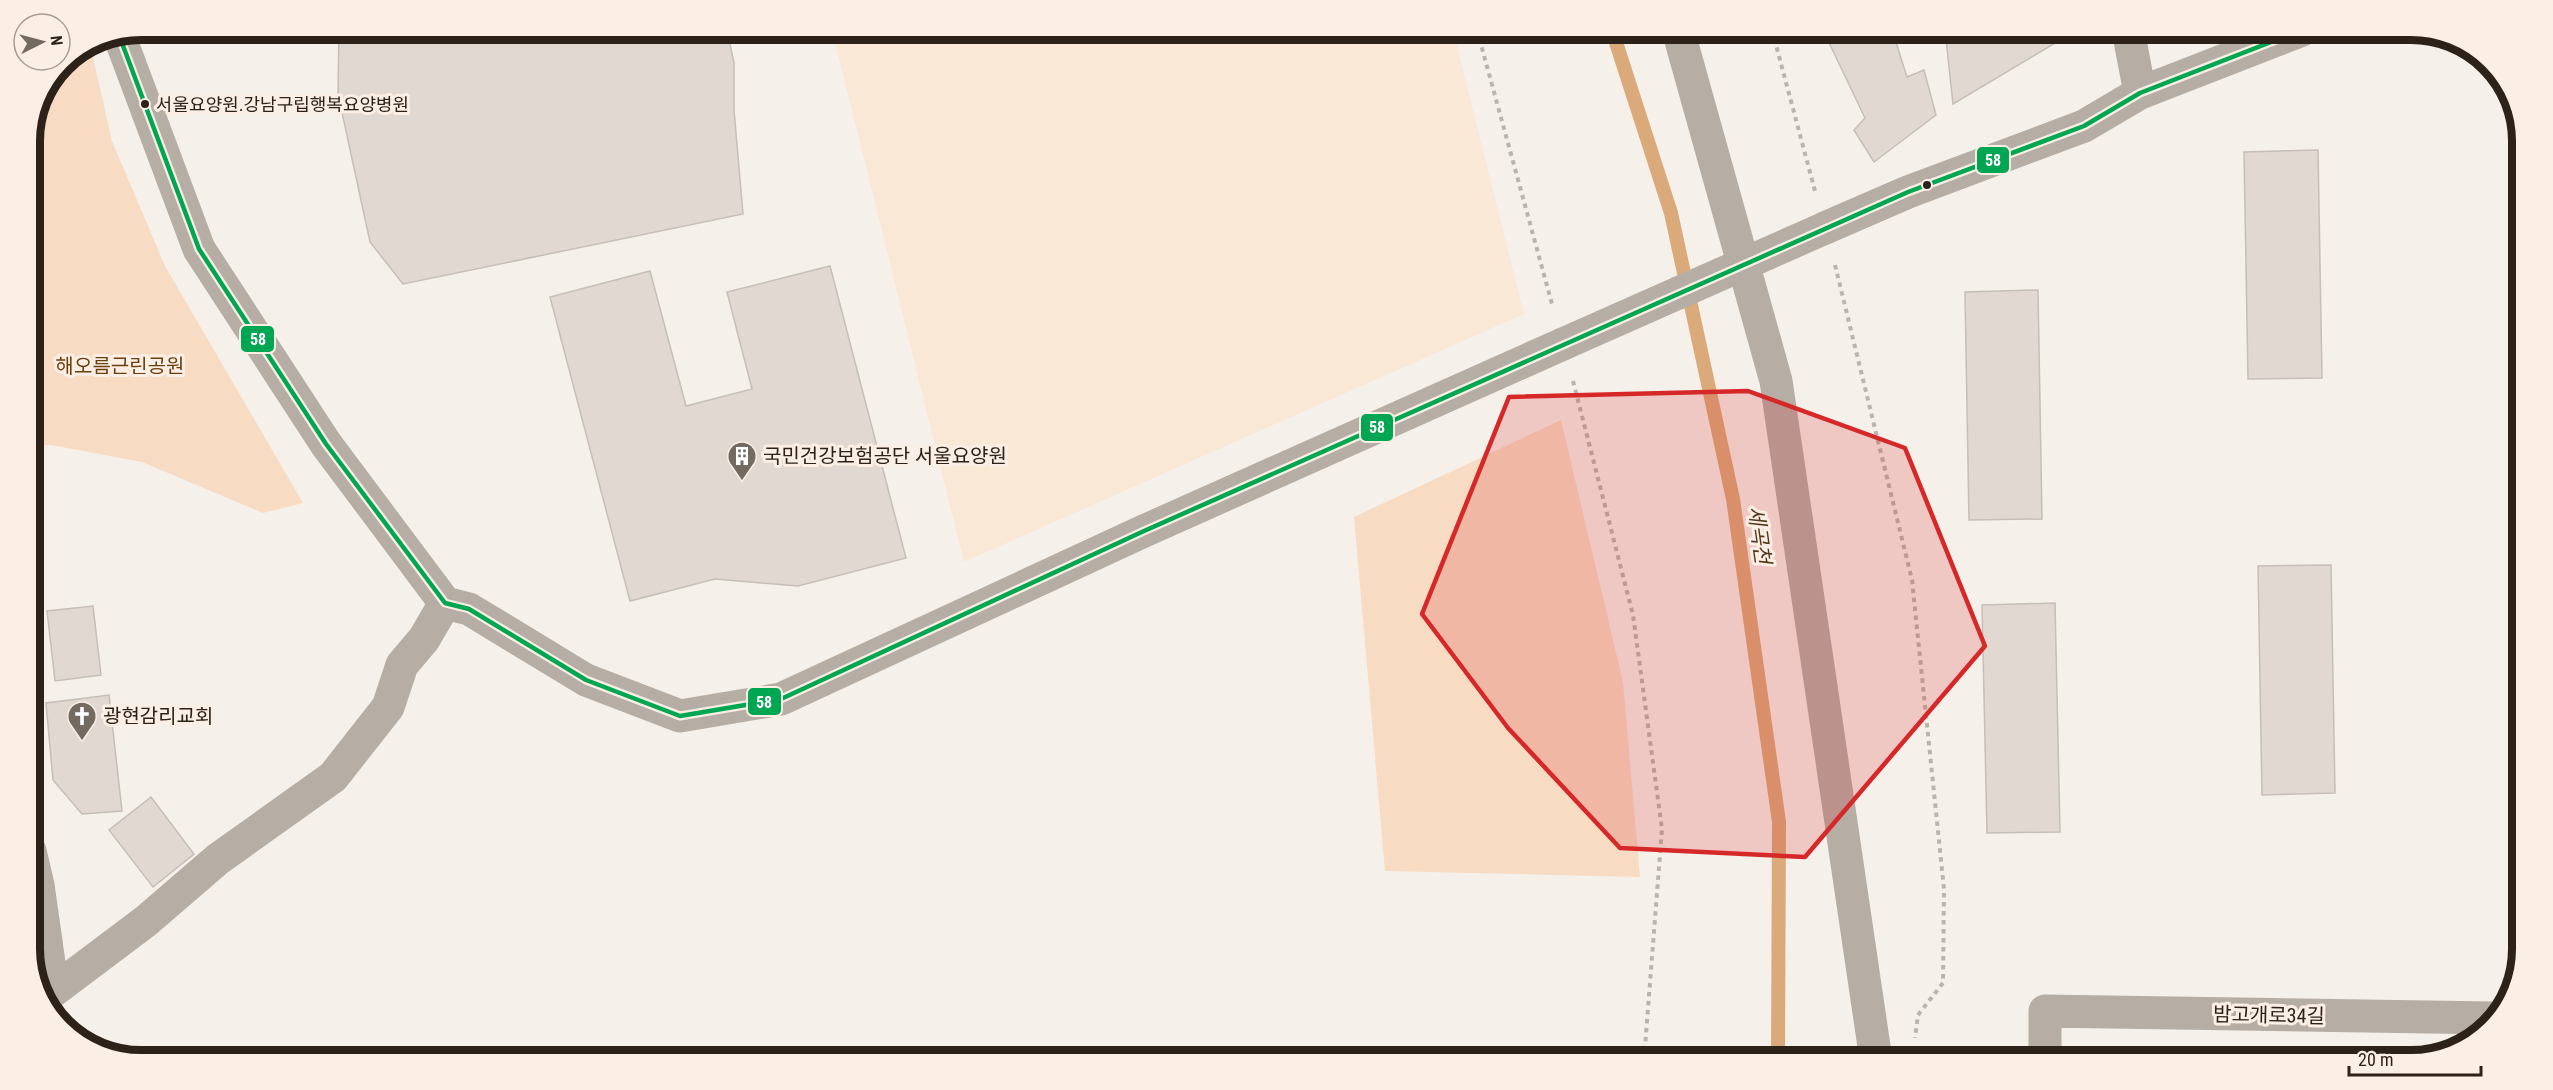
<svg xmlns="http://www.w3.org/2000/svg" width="2553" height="1090" font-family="'Roboto Condensed','Noto Sans KR',sans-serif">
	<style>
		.built { fill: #fae8d7 }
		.green { fill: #f7dcc3 }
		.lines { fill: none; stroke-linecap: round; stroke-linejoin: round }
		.stream { stroke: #daaa7b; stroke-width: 14 }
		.building { fill: #e0d8d1; stroke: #c6beb7; stroke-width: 1.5 }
		.path { stroke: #bab4ad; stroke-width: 4; stroke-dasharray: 4.5 4.5; stroke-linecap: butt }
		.minor { stroke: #b6aea5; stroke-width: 33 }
		.minor-bridge { stroke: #b6aea5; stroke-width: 33 }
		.bus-1-casing { stroke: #fbefe5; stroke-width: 9 }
		.bus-1 { stroke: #00a651; stroke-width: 4.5 }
		.marked { fill: #d62828; fill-opacity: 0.2; stroke: #d62828; stroke-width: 4.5; stroke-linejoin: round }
		.bus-dot { fill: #2d2219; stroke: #fbefe5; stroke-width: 2 }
		.labels { text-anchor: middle; stroke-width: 6; stroke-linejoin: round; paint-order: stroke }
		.bus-label { font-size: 18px; fill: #2d2219; stroke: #fbefe5; text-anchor: start }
		.park-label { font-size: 20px; fill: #6b3f0c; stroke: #fbefe5 }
		.poi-label { font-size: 20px; fill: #2d2219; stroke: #fbefe5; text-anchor: start }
		.street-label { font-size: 20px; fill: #2d2219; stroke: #fbefe5 }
		.water-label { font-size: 21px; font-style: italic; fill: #55391d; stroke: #fbefe5 }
		.rim { fill: none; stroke: #2d2219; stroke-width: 8 }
		.line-badge { stroke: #fbefe5; stroke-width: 2 }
		.badge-label { font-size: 16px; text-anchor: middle; font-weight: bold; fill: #fff }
	</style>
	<rect width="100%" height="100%" fill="#f6f0ea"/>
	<path class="built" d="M832,30H1453L1524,314L964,562Z"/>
	<path class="green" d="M90,44L112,141L165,266L303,503L263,513L142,462L51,445L30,446V134L63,62Z
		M1561,420L1623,682L1640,877L1385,871L1354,517Z"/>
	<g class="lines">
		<path class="stream" d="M1612,30L1671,213L1733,499L1779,822L1778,1060"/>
	</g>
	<path class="building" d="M339,30H727L734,63V110L743,214L403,284L370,242L338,94Z
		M1823,30H1892L1907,77L1924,70L1936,115L1874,162L1854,130L1865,118Z
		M1945,30H2077L1953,104Z
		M2318,150L2322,378L2248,379L2244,152Z
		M830,266L906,558L798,586L715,579L630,601L550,297L650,271L686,406L752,389L727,292Z
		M2038,290L2042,519L1969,520L1965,292Z
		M2331,565L2335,793L2262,795L2258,566Z
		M2055,603L2060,832L1987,833L1982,605Z
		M93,606L101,675L55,681L47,611Z
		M109,695L122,811L82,814L53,780L46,703Z
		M151,797L194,854L153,887L109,830Z
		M2276,1050L2277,1060H2209V1053Z
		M2173,1051L2174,1060H2107L2106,1053Z
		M2406,1055V1060H2324V1058Z"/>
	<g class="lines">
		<path class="path" d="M1477,30L1552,304
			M1772,30L1815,191
			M1835,265L1912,580L1944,889L1943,983L1918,1015L1915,1038
			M1573,381L1633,615L1662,829L1644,1060"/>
		<path class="minor" d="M1678,30L1776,381L1876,1060
			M2128,30L2140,93
			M119,35L199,249L326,444L445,603L469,609L586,680L680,716L781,699L1144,531L1563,344
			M1825,228L1908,192L2084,126L2140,93L2302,30
			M30,851L38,885L53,991L44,994
			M53,991L146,921L218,859L333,777L388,707L402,665L424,639L445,603
			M2045,1060V1011L2493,1018"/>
		<path class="minor-bridge" d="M1563,344L1825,228"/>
		<g class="bus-1-casing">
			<path id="bus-1" d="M119,35L199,249L326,444L445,603L469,609L586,680L680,716L781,699L1144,531L1908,192L2084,126L2140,93L2302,30"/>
		</g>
		<use href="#bus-1" class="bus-1"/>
	</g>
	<path class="marked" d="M1748,391L1905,448L1985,646L1805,857L1620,848L1508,728L1422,614L1509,397Z"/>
	<defs>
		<g id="building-pin" transform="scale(1.5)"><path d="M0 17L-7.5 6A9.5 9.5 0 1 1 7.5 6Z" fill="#736a62" stroke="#fbefe5"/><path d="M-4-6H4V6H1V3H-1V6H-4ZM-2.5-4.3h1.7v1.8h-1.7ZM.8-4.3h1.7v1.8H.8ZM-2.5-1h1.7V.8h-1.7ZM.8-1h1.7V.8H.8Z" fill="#fff"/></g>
		<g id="church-pin" transform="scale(1.5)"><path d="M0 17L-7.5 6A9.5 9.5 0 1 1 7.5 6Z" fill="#736a62" stroke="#fbefe5"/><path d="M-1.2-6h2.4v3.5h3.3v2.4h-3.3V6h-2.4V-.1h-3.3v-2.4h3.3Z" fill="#fff"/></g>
	</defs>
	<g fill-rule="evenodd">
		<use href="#building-pin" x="742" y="456"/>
		<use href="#church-pin" x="82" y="716"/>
	</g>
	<g class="bus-dot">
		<circle cx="145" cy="104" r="5"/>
		<circle cx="1927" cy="185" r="5"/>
	</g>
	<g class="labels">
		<g class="bus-label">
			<text x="156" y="111">서울요양원.강남구립행복요양병원</text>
		</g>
		<g class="park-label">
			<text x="120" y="373">해오름근린공원</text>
		</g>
		<g class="poi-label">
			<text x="763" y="463">국민건강보험공단 서울요양원</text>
			<text x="103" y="723">광현감리교회</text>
		</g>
		<g class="street-label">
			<text transform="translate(2269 1015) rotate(1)" y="7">밤고개로34길</text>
		</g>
		<g class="water-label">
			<text transform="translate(1759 535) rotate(82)" y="7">세곡천</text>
		</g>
	</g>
	<path d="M0 0H2553V1090H0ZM141 40H2411A101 101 0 0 1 2512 141V949A101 101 0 0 1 2411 1050H141A101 101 0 0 1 40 949V141A101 101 0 0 1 141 40Z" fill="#fbefe5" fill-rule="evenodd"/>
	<path class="rim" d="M141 40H2411A101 101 0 0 1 2512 141V949A101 101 0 0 1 2411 1050H141A101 101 0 0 1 40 949V141A101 101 0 0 1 141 40Z"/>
	<g class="line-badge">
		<rect x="1976" y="146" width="34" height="28" rx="6" fill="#00a651"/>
		<rect x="240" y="325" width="35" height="28" rx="6" fill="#00a651"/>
		<rect x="1360" y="413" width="34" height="29" rx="6" fill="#00a651"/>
		<rect x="747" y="687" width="35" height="29" rx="6" fill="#00a651"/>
	</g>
	<g class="badge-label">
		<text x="1993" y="166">58</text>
		<text x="258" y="345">58</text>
		<text x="1377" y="433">58</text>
		<text x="764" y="708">58</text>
	</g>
	<g transform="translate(42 42) rotate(84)"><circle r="28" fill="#fbefe5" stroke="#a99d93" stroke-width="1.5"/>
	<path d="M0-4.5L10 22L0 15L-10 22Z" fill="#736a62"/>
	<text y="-9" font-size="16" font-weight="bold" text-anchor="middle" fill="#2d2219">N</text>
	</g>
	<path d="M2349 1066v9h132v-9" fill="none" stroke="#2d2219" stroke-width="3"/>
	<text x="2358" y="1066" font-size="18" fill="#2d2219" stroke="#fbefe5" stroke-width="4.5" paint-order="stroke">20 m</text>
</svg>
